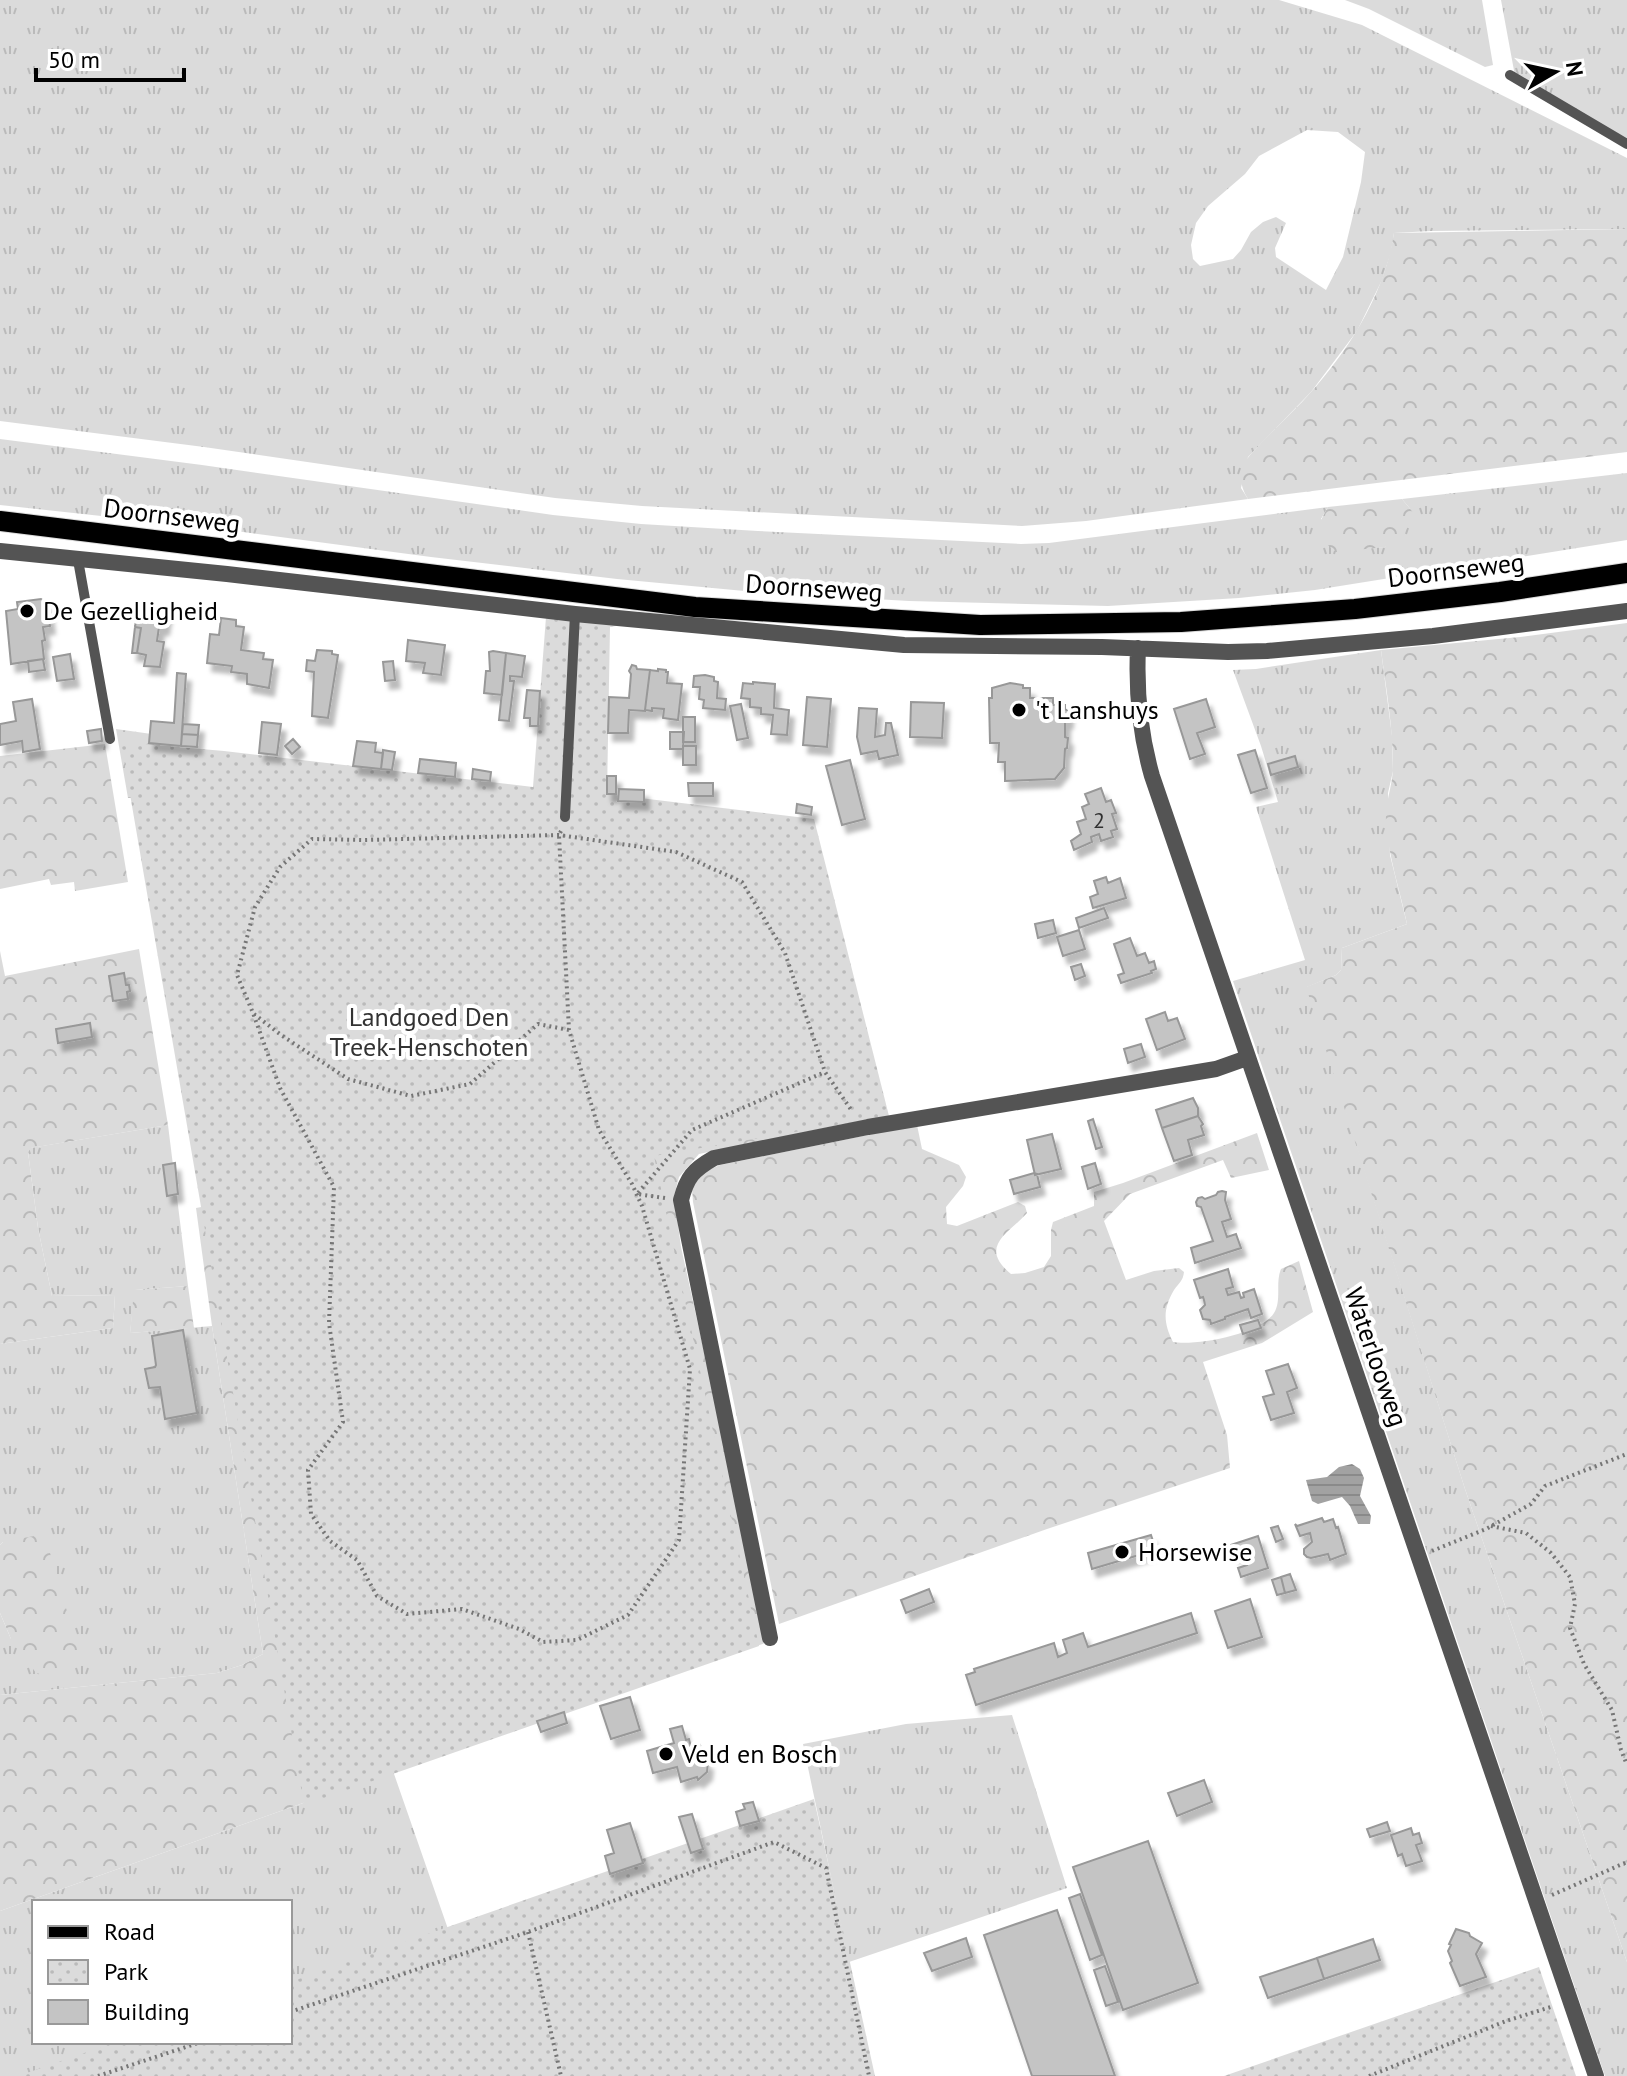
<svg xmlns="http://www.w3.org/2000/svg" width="1627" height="2076" font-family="'PT Sans',sans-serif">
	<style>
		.grass { fill: url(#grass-tufts); fill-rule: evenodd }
		.forest { fill: url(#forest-crowns) }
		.park { fill: url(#park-dots) }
		.water { fill: url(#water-rules) }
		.building { fill: #c4c4c4; stroke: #989898; stroke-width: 2; filter: url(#shadow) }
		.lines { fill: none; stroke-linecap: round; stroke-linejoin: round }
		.primary-casing { stroke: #dbdbdb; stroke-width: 22 }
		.path { stroke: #767676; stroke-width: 4; stroke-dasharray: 2 4; stroke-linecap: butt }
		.service { stroke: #545454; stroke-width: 10 }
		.minor { stroke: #545454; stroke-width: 16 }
		.primary { stroke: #000; stroke-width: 20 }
		.poi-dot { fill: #000; stroke: #fff; stroke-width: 3 }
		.labels { text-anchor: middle; stroke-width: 8; stroke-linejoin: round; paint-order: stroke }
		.number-label { font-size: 22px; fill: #313131 }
		.street-label { font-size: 26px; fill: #000; stroke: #fff }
		.poi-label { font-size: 26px; fill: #000; stroke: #fff; text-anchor: start }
		.park-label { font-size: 26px; fill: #323232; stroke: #fff }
	</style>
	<defs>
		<pattern id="grass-tufts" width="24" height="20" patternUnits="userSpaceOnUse" patternTransform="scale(2)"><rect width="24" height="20" fill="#dbdbdb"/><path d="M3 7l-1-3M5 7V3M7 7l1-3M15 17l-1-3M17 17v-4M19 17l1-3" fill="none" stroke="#bababa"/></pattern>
		<pattern id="forest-crowns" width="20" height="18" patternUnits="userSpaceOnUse" patternTransform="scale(2)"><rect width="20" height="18" fill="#dbdbdb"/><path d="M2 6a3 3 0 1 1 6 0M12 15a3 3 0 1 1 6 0" fill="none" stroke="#bababa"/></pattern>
		<pattern id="park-dots" width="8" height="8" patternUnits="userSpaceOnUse" patternTransform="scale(2)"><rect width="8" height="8" fill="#dbdbdb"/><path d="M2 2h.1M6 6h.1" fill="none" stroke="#bababa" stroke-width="1.8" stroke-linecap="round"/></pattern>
		<pattern id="water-rules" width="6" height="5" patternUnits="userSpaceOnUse" patternTransform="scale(2)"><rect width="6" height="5" fill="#a2a2a2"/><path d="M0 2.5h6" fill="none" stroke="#8a8a8a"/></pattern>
		<filter id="shadow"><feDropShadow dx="5" dy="8" stdDeviation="2" flood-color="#0004"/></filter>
	</defs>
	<rect width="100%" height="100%" fill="#fff"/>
	<path class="grass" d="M0,0H1279L1362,25L1627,158V229L1431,231L1394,233L1391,252L1382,280L1357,331L1311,392L1248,457L1241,488L1248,499L1086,521L1022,526L642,506L555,498L204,447L0,421ZM1307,130L1338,132L1365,152L1361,182L1343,257L1326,290L1276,257L1275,248L1286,223L1276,217L1263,222L1251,232L1241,250L1233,259L1200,266L1193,259L1191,245L1196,223L1208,206L1245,174L1259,156Z
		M1345,0H1482L1493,65L1485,67L1369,9Z
		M1501,0H1627V138L1525,87L1515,76Z
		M0,439L202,465L553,515L641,524L758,531L1021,544L1049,543L1328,507L1321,519L1365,548L1385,547L1412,511L1402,499L1627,473V540L1315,590L1239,598L1108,606L909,601L755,592L617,579L431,557L221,529L0,505Z
		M1381,650L1392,736L1393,771L1388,793L1390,855L1407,924L1342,948L1341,970L1336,975L1307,987L1465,1489L1627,1962V2076H1605L1233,981L1305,960L1256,807L1278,802L1261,746L1233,670L1256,669Z
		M168,1125L188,1286L135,1290L130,1333L212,1326L263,1654L242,1665L217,1673L0,1695V1613L11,1639L3,1542L0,1545V1344L113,1328L115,1295L52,1296L38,1228L28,1152L30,1148Z
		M1012,1715L1067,1888L849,1962L803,1744L906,1724Z
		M393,1771L448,1929L290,1989V1902H34V2042H148L54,2076H0V1911Z"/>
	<path class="forest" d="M1627,229V452L1248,499C1239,485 1239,474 1247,459C1251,453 1258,447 1263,441C1276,428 1289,415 1302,402C1346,355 1384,297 1394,233Z
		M1402,499L1412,511L1413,518L1401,538L1385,547L1336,552C1316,536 1315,529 1328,507Z
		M1627,623V1962L1465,1489L1306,987L1336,975L1341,970L1342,948L1407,924C1400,890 1388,856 1386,821C1385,802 1393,785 1393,766C1393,727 1386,688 1381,650L1520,637Z
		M116,729L180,738L174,796L128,798Z
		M105,744L128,882L75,891L74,882L51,885L49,879L0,889V756Z
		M139,949L168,1125L31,1148L28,1152L38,1228L52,1296L115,1295L113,1328L0,1344V951L5,976Z
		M863,1120L699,1154L679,1177L674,1196L681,1247L768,1642L393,1771L0,1911V1695L217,1673L242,1665L263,1654L212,1326L196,1208L637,1125Z
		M917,1125L922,1149L959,1165L966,1177L963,1186L946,1207L947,1224L957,1226L1018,1202L1025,1206L1027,1213C1010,1233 977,1246 1011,1274L1025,1273L1044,1267L1051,1256V1230L1053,1222L1094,1206V1192L1123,1183L1257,1133L1269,1170L1231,1178L1223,1160L1130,1194L1104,1221L1126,1280L1154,1271L1179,1268L1184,1272C1183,1281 1179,1283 1174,1290C1163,1309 1163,1322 1173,1342C1196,1346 1261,1334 1274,1313C1282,1300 1275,1283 1281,1269L1299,1261L1313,1312L1262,1343L1203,1362L1227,1435L1230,1468L1047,1529L779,1624L693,1202L692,1188L697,1175L720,1165Z
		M188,1286L194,1328L130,1333L134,1290Z
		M34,1536L48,1546L80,1656L73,1671L49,1676L36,1673L11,1639L0,1613V1545L3,1542Z"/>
	<path class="park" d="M617,614L616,626L610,627L607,794L814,819L889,1116L654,1156L759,1646L304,1805L121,742L224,751L533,787L546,617Z
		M814,1799L875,2076H18L116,2042H290V1982Z
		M1539,1967L1576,2076H1224Z"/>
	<path class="water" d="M1352,1464L1360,1469L1364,1478L1360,1496L1371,1516L1370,1524H1358L1350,1506L1342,1497L1318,1504L1312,1501L1306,1480L1327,1477L1339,1467Z"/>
	<path class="building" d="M41,599L47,603L50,626L43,627L45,640L42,641L44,659L11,664L6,611L18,609L17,602Z
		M154,607L167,609L164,627H159L157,641L164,642L160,667L144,666L146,655L137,653L141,628L135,627L138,608L154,610Z
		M221,618L236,620V626L244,627L241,650L264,653L263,659L273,660L269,688L247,684V674L231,672L232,666L207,663L210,634L219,635Z
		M135,627L141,628L137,653H132Z
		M408,640L445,645L441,675L423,673L425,663L406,661Z
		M317,650L332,651V654L338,655L328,718L312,716L314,672L306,671L307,660L315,661Z
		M493,651L506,653L502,695L484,693L486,671H490L489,652Z
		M506,653L525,656L522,677L510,676V681H514L509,721L499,720Z
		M70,654L74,679L57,681L53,657Z
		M43,659L45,670L29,672L28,661Z
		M393,661L395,680L385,681L383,662Z
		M632,665L636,666L637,669L650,670L645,710V711L629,710L628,733H608L609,697L629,698L631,674L629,671Z
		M658,669L666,670V672H668L667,683L682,684L678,720L663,718L664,709L652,708V711L645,710L650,670L658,671Z
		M177,673L186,674L181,746L149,743L151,721L174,723Z
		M705,675L714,677V681L718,682L717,698L726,699L725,710L703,708L704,700L699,699L700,687H693L694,676Z
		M753,682L775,684L774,708L789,710L787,735L771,734L773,715L761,714V708L750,707V699L741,698L743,683L753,684Z
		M1010,683L1023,685V688H1030V698H1053V705H1065V709L1068,711V720L1065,722V737L1068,738L1067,748L1065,749L1064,768L1055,779L1005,781V762H998L999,743H990L989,698H992V688Z
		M527,690L540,691L538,726H530V718H524Z
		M807,697L831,699L827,747L803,745Z
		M32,699L40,749L23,752L22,741L0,745V724L16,721L13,702Z
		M1206,699L1215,727L1197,733L1205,754L1190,759L1174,709Z
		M911,702L944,703L942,738L910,737Z
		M741,704L748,738L737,740L730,706Z
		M859,708L877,709L875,737L885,735L886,723H891L898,755L879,759L877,751L861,754L857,737Z
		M683,717H695V742H683Z
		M262,722L281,724L277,755L259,753Z
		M183,724L199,725L198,735L182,734Z
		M101,729L102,741L89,743L87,731Z
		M670,732H684L683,749H670Z
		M182,734L198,735L197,747L181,746Z
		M293,739L300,747L292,754L285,746Z
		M357,741L376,743L375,752L383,753L381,769L353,766Z
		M683,746H696V765H683Z
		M383,750L395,752L392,770L381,769Z
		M1255,750L1267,788L1251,793L1238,755Z
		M1295,756L1298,767L1271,775L1268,764Z
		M420,759L456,763L455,777L418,773Z
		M850,760L865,819L842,825L826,766Z
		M473,769L491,772L490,781L472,779Z
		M607,776H616V794H607Z
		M688,783H713V796H689Z
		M1101,788L1106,802L1111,800L1116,813L1112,814L1117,829L1111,831L1113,837L1101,841L1099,834L1091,837L1092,842L1074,850L1071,841L1081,834L1077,822L1086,819L1082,807L1089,804L1085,794Z
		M619,789L644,790V802L618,801Z
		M797,804L812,807L811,815L796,813Z
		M1106,877L1108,883L1120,878L1126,898L1093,908L1090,897L1098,894L1094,881Z
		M1104,908L1108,918L1079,928L1076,918Z
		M1053,920L1056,933L1038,938L1035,924Z
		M1079,930L1085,949L1063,956L1057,937Z
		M1130,938L1137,956L1145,953L1149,963L1154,961L1156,969L1151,971L1152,973L1121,983L1118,975L1124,973L1114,944Z
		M1081,964L1085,976L1075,980L1071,967Z
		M124,973L126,985H129L130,991L127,992L128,999L113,1001L109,976Z
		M1165,1012L1168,1021L1177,1018L1185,1039L1157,1050L1146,1019Z
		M90,1023L92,1037L58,1043L56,1029Z
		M1141,1044L1145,1057L1128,1063L1124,1049Z
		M1193,1098L1198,1108V1116L1162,1128L1156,1110Z
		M1198,1116L1203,1124L1201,1126L1204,1135L1188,1140L1192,1155L1174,1161L1162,1128Z
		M1093,1119L1102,1147L1096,1149L1088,1121Z
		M1052,1134L1061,1169L1035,1175L1027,1140Z
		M175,1163L178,1194L167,1196L163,1165Z
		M1095,1163L1101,1184L1088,1189L1082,1167Z
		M1034,1173L1037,1174L1040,1187L1014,1194L1010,1180Z
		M1222,1191L1226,1192L1225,1200L1231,1219L1222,1222L1227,1237L1236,1234L1241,1248L1195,1263L1191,1248L1213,1241L1201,1207L1197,1206L1196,1202L1198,1198L1202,1197L1205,1199L1216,1195L1218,1192Z
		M1228,1269L1233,1287L1226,1289L1228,1295L1239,1292L1241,1298L1244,1297L1243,1293L1254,1289L1262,1314L1251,1318L1248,1309L1225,1317V1319L1211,1324L1210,1320L1203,1319L1200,1310L1205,1305L1204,1300L1203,1297L1200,1298L1194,1280Z
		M1258,1320L1261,1328L1243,1334L1240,1325Z
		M183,1330L197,1413L165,1419L160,1387L149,1388L145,1369L155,1367L156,1365L152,1336Z
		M1288,1364L1297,1388L1287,1392L1294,1413L1271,1420L1263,1397L1274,1394L1266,1371Z
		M1322,1518L1324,1522L1333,1519L1336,1528L1338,1527L1346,1554L1330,1560L1328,1554L1311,1558L1307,1557L1304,1554V1549L1312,1542L1310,1533L1300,1536L1295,1524L1297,1526Z
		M1278,1526L1283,1539L1276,1542L1271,1528Z
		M1151,1535L1156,1550L1092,1569L1088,1553Z
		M1258,1536L1268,1568L1241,1577L1238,1568L1247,1565L1243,1552L1234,1555L1231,1545Z
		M1290,1574L1296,1590L1285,1593L1281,1577Z
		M1281,1577L1285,1593L1277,1595L1272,1580Z
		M929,1589L934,1602L906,1613L901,1600Z
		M1250,1599L1262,1637L1228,1648L1215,1611Z
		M1191,1613L1197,1633L976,1705L966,1675L975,1672L974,1669L977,1668L1054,1643L1058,1657L1067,1653L1063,1640L1083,1633L1088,1647Z
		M630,1697L640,1730L611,1739L600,1706Z
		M564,1712L567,1723L541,1732L537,1721Z
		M682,1726L686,1740L689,1739L691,1747L700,1745L705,1763L708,1762L707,1772L698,1780L697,1777L681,1782L677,1767L653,1773L647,1751L674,1743L670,1729Z
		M1204,1780L1212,1802L1177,1816L1168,1793Z
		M753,1802L759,1821L740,1826L736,1812L745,1809L743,1804Z
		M692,1814L703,1849L691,1853L679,1817Z
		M1387,1822L1390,1831L1370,1837L1367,1829Z
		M630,1823L643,1863L610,1874L605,1856L614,1853L607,1830Z
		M1411,1828L1413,1835L1419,1833L1422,1843L1416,1845L1422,1861L1406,1866L1402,1854L1398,1856L1391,1835Z
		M1148,1841L1198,1983L1123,2010L1073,1867Z
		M1080,1894L1102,1955L1090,1960L1069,1898Z
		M1057,1910L1115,2076H1032L984,1935Z
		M1456,1929L1469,1933L1470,1936L1482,1943L1476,1954L1486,1977L1460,1986L1450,1963L1452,1961L1448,1951L1451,1945L1449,1944Z
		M966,1938L972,1957L932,1971L924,1953Z
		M1373,1939L1380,1960L1324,1979L1317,1958Z
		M1317,1958L1324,1979L1268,1998L1260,1977Z
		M1105,1966L1118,2002L1106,2006L1094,1970Z"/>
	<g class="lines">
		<g class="primary-casing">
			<path id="primary" d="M0,521L695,607L980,625L1181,622L1355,609L1500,592L1627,573"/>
		</g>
		<path class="path" d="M561,831L559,835L569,1030L599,1130L632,1184L642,1206L690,1369L679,1540L628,1615L577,1640L543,1642L519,1629L462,1609L407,1614L377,1596L357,1560L330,1541L311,1514L308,1470L343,1422L329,1323L334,1187L280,1088L253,1013L237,975L255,907L280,867L312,839L365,840L559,835L676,852L742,882L785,953L825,1072L852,1111
			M254,1014L281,1035L348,1079L411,1096L470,1084L538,1024L569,1030
			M665,1198L637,1194L692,1130L825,1072
			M1491,1526L1526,1533L1551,1553L1570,1577L1575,1604L1570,1628L1584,1664L1612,1710L1621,1750L1627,1765
			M1432,1551L1486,1529L1531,1504L1545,1486L1627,1454
			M1552,1895L1627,1862
			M528,1932L561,2076
			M290,2012L528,1932L774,1842L826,1868L869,2076
			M98,2076L201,2042
			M1369,2076L1506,2021L1554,2006"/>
		<path class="service" d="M1510,75L1627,144
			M78,560L110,739
			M565,817L575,614"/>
		<path class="minor" d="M0,551L227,574L575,614L904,645L1102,647L1228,652L1267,651L1433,636L1627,611
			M1138,648C1136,691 1140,734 1152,776L1596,2076
			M770,1638L681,1200C687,1177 693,1170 714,1158L868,1127L1216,1069L1247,1058"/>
		<use href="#primary" class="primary"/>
	</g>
	<g class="poi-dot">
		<circle cx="27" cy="611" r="8"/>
		<circle cx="1019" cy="710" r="8"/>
		<circle cx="1122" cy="1552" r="8"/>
		<circle cx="666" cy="1754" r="8"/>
	</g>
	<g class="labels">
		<g class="number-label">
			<text x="1099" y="828">2</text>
		</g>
		<g class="street-label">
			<text transform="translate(172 516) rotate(7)" y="9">Doornseweg</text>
			<text transform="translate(1456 570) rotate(-7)" y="9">Doornseweg</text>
			<text transform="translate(814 588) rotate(4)" y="9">Doornseweg</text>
			<text transform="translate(1376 1357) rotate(71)" y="9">Waterlooweg</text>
		</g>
		<g class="poi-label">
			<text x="43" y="620">De Gezelligheid</text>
			<text x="1035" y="719">'t Lanshuys</text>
			<text x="1138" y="1561">Horsewise</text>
			<text x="682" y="1763">Veld en Bosch</text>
		</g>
		<g class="park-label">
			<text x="429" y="1026">Landgoed Den<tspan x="429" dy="30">Treek-Henschoten</tspan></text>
		</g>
	</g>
	<rect x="32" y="1900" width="260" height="144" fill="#ffffff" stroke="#999999" stroke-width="2"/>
	<rect x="48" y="1926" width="40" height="12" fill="#000000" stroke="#999999" stroke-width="2"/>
	<text x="104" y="1940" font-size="24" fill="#000000">Road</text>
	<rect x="48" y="1960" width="40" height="24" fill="url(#park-dots)" stroke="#999999" stroke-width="2"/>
	<text x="104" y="1980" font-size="24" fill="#000000">Park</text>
	<rect x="48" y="2000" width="40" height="24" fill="#c4c4c4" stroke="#999999" stroke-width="2"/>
	<text x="104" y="2020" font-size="24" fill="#000000">Building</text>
	<g transform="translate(1555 72) rotate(81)" stroke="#ffffff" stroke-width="6" paint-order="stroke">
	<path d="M0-6L14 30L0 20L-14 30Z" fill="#000000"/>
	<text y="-12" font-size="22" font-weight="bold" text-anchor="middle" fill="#000000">N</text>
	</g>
	<path d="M36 68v12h148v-12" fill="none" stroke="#000000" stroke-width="4"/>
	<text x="48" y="68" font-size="24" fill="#000000" stroke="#ffffff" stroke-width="6" paint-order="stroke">50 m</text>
</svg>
